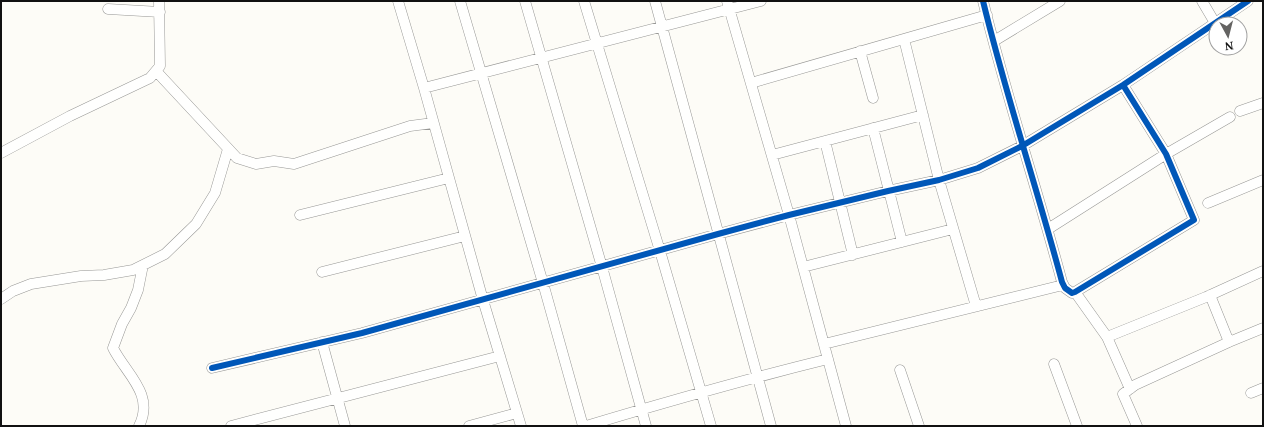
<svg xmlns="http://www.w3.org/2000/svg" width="1264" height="427" font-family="'Noto Serif',serif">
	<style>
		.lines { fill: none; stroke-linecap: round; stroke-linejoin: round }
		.minor-casing { stroke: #979795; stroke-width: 11 }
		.minor { stroke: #fffffe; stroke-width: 10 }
		.cycleway-casing { stroke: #fff; stroke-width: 8 }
		.cycleway { stroke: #0057b8; stroke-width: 6 }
	</style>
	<rect width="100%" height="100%" fill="#fdfcf7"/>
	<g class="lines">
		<g class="minor-casing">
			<path id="minor" d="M398,1L424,88L483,300L521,426
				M460,1L543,283L583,426
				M525,1L602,267L646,426
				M584,1L660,251L711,426
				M655,1L771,426
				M727,1L789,215L846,426
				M983,1C1006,96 1037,188 1062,282L1065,288L1072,293L1075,292L1194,220L1166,154L1123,85
				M1202,1L1215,23
				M108,9L160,12
				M904,39L939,180L976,306
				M994,41L1060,1
				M860,51L873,98
				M156,71L237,158L256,164L274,161L294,164L410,126L433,123
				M751,83L987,15
				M424,88L761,1
				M1240,111L1263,103
				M873,128L902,242
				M825,141L853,255
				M1,153L70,116L150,78L160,66L159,1
				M772,155L923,115
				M1208,203L1263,180
				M300,215L449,178
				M1048,229L1166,154L1230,117
				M803,267L953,229
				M322,272L465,236
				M1075,292L1107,337L1130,389
				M1210,295L1229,342
				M1,299L13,291L31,284L81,276L104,275L133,270L165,254L196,224L215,193L228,149
				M1107,337L1206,297L1263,271
				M322,342L345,426
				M824,344L1063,285
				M1054,364L1077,426
				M212,368L362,333L718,234L789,215L888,191L939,180L978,168L1022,146L1123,85L1248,1
				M900,370L919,426
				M1251,393L1263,388
				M139,426C155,394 126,374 113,348L122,324L131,308L138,290L143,265
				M231,426L500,356
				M469,426L517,413
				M586,426C666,402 747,379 828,359
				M1137,426L1123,394L1135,385L1229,342L1263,328"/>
		</g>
		<use href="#minor" class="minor"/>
		<g class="cycleway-casing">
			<path id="cycleway" d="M983,1C1006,96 1037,188 1062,282L1065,288L1072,293L1075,292L1194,220L1166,154L1123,85
				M212,368L362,333L718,234L789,215L888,191L939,180L978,168L1022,146L1123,85L1248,1"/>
		</g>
		<use href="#cycleway" class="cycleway"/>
	</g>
	<rect width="1264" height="427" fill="none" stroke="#111111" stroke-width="4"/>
	<g transform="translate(1228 36) rotate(173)"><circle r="19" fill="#ffffff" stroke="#a0a0a0"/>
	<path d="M0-3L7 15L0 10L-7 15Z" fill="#646362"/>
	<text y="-6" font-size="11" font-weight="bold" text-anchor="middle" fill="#111111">N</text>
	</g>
</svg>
